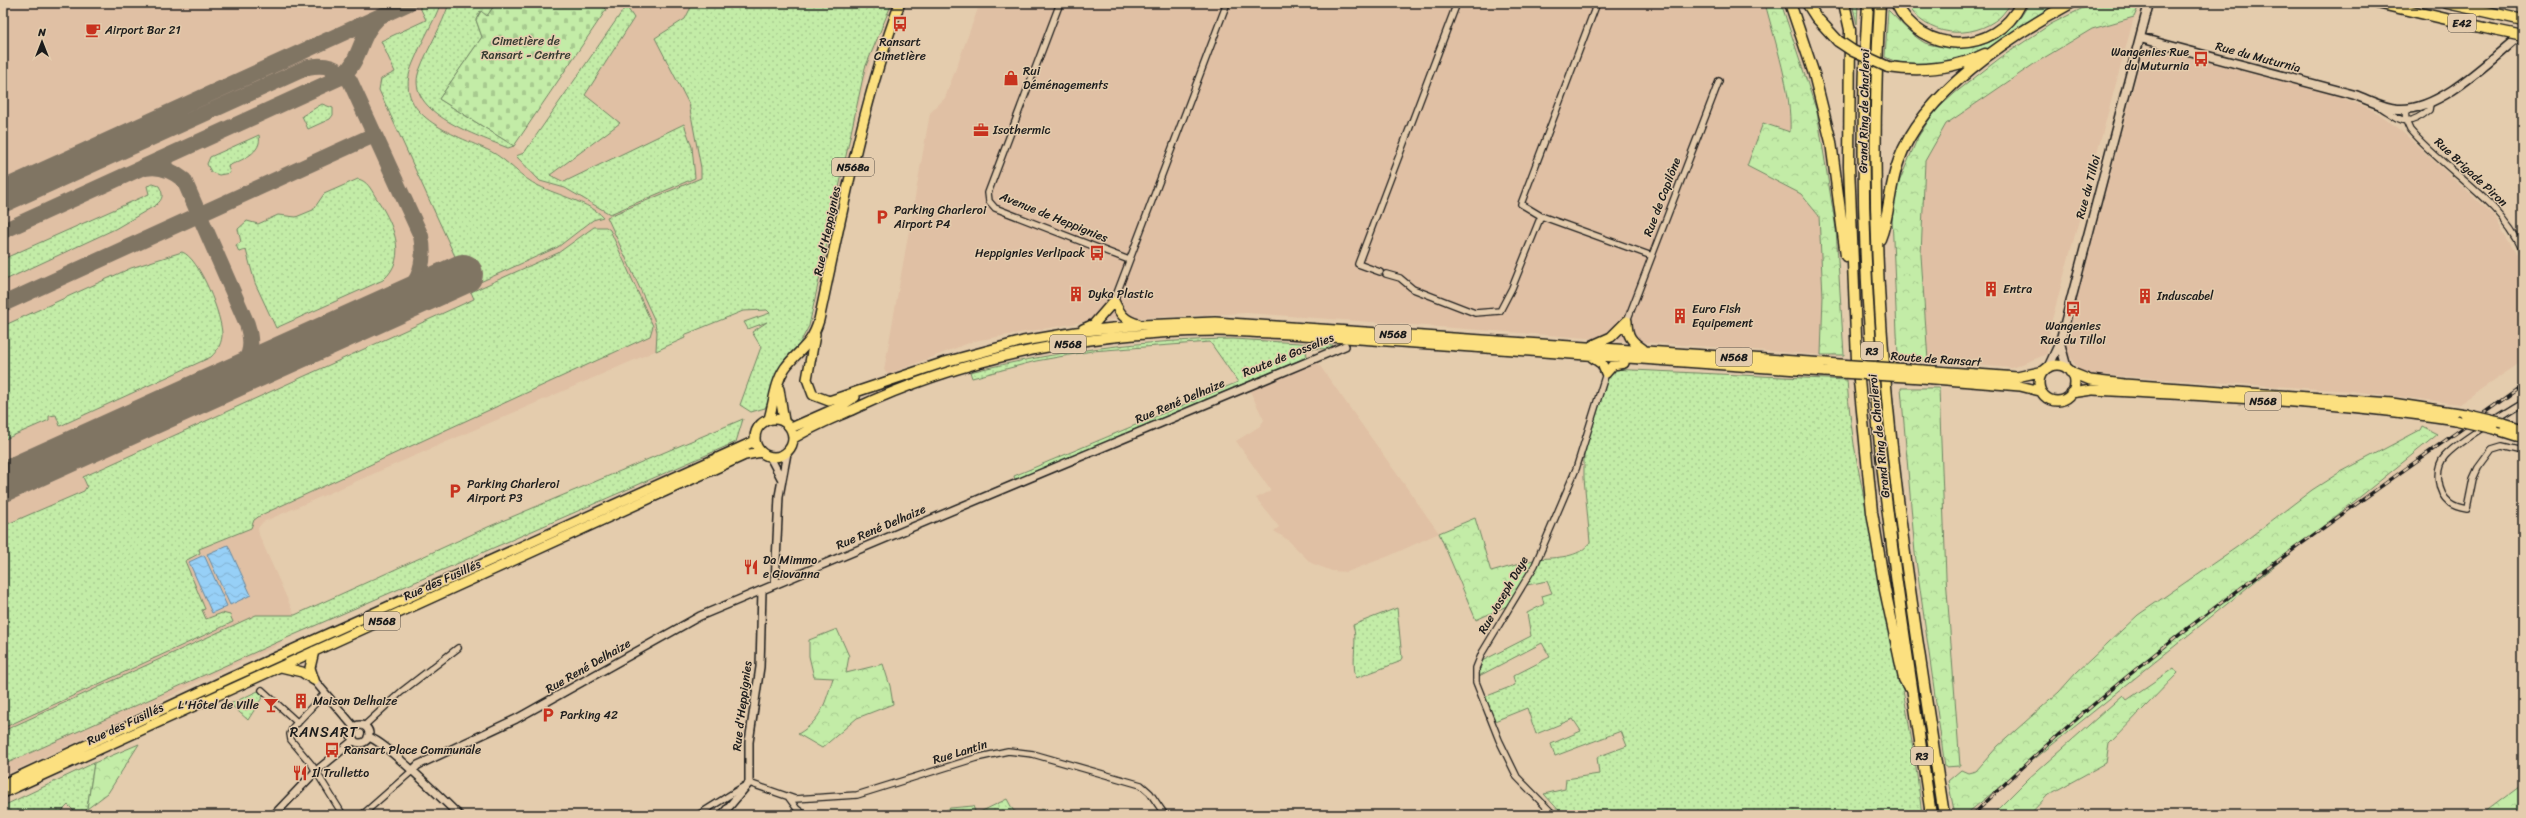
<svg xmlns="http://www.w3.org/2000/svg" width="2526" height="818" font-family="Sriracha,sans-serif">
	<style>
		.built { fill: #e0c0a4 }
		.grass { fill: url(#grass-dots); stroke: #708462 }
		.forest { fill: url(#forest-crowns); stroke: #708462 }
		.cemetery { fill: url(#cemetery-stones); stroke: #708462 }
		.water { fill: url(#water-waves); stroke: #66889f }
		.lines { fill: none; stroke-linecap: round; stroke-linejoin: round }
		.taxiway { stroke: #807464; stroke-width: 16 }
		.runway { stroke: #807464; stroke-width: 40 }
		.minor-casing { stroke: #1c1c1c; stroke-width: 8 }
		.tertiary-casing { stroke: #1c1c1c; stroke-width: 10 }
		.secondary-casing { stroke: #1c1c1c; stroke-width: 11 }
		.primary-casing { stroke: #1c1c1c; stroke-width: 12 }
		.trunk-casing { stroke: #1c1c1c; stroke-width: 12 }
		.motorway-casing { stroke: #1c1c1c; stroke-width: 13 }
		.minor { stroke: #e4ccad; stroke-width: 5.5 }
		.tertiary { stroke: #e4ccad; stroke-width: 7 }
		.secondary { stroke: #e4ccad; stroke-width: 8 }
		.primary { stroke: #fce080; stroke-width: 9 }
		.trunk { stroke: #fce080; stroke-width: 9 }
		.motorway { stroke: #fce080; stroke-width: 10 }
		.rail-casing { stroke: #1c1c1c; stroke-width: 3.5 }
		.rail { stroke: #e4ccad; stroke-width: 2; stroke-dasharray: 6; stroke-linecap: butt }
		.trunk-bridge-casing { stroke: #1c1c1c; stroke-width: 12; stroke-linecap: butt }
		.motorway-bridge-casing { stroke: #1c1c1c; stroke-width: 13; stroke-linecap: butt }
		.trunk-bridge { stroke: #fce080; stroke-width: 9 }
		.motorway-bridge { stroke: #fce080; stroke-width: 10 }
		.labels { text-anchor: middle; stroke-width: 3; stroke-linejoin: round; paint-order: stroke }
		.shield { fill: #e4ccad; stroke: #585148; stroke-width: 1 }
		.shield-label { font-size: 11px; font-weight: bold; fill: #1c1c1c }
		.poi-label { font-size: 12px; fill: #1c1c1c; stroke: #e4ccad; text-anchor: start }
		.park-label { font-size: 12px; fill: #353b31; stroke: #e4ccad }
		.street-label { font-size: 12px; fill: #1c1c1c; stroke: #e4ccad }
		.quarter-label { font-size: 14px; letter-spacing: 1px; fill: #1c1c1c; stroke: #e4ccad }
	</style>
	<defs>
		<pattern id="grass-dots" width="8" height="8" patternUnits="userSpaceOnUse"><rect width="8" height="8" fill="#c3eca7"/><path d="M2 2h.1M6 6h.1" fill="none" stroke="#a7ca8f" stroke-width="1.8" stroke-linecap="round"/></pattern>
		<pattern id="forest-crowns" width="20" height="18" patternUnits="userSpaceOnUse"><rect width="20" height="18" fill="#c3eca7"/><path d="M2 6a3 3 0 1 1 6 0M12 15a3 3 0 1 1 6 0" fill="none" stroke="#a7ca8f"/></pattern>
		<pattern id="cemetery-stones" width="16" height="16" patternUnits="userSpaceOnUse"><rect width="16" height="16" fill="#c3eca7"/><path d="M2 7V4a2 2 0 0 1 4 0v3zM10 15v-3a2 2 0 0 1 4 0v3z" fill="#a7ca8f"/></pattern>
		<pattern id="water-waves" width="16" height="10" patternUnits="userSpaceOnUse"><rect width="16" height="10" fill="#97d0f7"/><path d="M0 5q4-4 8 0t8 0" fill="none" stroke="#82b2d3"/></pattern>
	</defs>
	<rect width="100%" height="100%" fill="#e4ccad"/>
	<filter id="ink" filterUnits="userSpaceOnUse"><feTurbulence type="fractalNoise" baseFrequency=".025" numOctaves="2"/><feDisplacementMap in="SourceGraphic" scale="8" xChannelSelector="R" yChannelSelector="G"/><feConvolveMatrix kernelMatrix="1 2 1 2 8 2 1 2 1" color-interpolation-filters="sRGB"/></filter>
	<g filter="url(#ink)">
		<path class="built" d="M3,3H496L487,16L482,37L439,99L524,153L628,3H892L867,72L820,274L683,334L685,338L263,522L258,528L259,535L301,630L273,648L205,678L128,718L3,776Z
			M980,3H1765L1781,63L1790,121V132L1747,166L1801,194L1819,216L1823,296L1821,355L1247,313L1095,320L974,341L889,374L884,370L930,113L945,98Z
			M2134,17L2050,327L2047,354L2012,368L1928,361L1921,255L1925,161L1946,124L2037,62L2092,29Z
			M2149,47L2334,95L2371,109L2397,127L2494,216L2515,252L2523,266V361L2459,404L2352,391L2089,374L2079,370L2062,346L2066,330L2069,329L2143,51Z
			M1315,359L1439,533L1389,556L1347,572L1332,571L1311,563L1288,540L1274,531L1279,527L1256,498L1271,491L1236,441L1260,426L1264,420L1248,387Z"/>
		<path class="grass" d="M418,3H441C433,24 421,42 413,63C390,116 454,134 490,151C508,160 521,178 539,186C557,195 591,203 603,217L593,220L558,247L469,287L379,90L381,79L395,72L381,41L426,20Z
			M449,3H496L487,16L480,11L476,20L482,37L439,99L514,146L508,148C479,136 404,113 419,71C428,47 442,27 449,3Z
			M693,3H892L865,68L809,326L765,408L751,412L740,405L761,347L752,332L767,322L748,329L744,322L770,313L767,310L743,311L684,335L685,338L656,351L657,332L654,319L607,217L701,178V168L689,104L655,38L685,19Z
			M626,6L634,18L585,95L620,123L550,175L564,182L684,124L692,147L695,178L610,214L565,188L540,181L516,156L524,153Z
			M322,104L333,108V115L330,119L308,129L302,116Z
			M259,135C263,153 241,160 228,166L230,173L219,175L211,172L207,164L210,157Z
			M358,179C367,181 371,189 375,196C392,221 410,257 383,280L276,328L255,283L246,250L239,252L236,245L241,242L238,229L247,221L258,224L278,215L296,217L313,210L324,194Z
			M153,184L159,186C164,195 163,199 156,205L115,229L3,281V259L149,194L147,186Z
			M594,227H606L610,230L653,326L650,336L261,515L254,520L251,528L199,549L200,553L185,561L205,609L202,610L206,619L222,613L230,615L233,622L3,728V526L84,491L87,486L83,477L474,299L471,292L558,253Z
			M182,252C199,257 223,317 222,336C221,345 217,351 211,357L60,426L56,415L49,416V420L3,440V326L131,268Z
			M1233,339L1333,345L1329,349L1306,348L1307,357L1015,480L1014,476L1238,382L1210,342L1092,351L1036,361L972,378L970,372C1057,351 1143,340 1233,339Z
			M1611,369L1847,380C1850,437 1863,494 1875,550C1893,638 1912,726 1922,815H1563L1544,794L1565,789L1566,779L1599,774L1597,757L1627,746L1621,731L1555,756L1551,744L1581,731L1573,719L1536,734L1527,708L1492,722L1482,698L1515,685L1513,676L1550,657L1542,643L1479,676L1482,661L1531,636L1527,613L1544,604L1542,596L1552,593L1547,581L1527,585L1537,559C1556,557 1579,559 1590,542L1584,478V452Z
			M743,419L736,442L289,637L3,765V731L256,615H295L488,527Z
			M1397,608L1402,658L1399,662L1356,678C1351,659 1358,639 1353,625Z
			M258,691L263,696L248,720L230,704Z
			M94,763L86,815H78L68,805L58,815H3V806Z
			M1007,799L1013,810L1021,815H938L950,808L973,806L976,814Z
			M1042,809L1053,815H1032Z"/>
		<path class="forest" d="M1765,3H1781L1817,112L1836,229L1844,355H1821L1823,296L1819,216L1801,194L1747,166L1763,123L1790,132C1792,91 1775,42 1765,3Z
			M1852,3H1858L1857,24Z
			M1907,3H2012C2008,7 2004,13 2000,17C1972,41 1924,37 1907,3Z
			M2029,3H2056C2025,25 1991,54 1954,63C1945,65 1935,64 1926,64C1911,65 1899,64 1885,57L1888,10C1899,21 1911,35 1925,43C1930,45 1938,46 1943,47C1979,54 2013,36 2029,3Z
			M2093,3H2140L2134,17L2092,29L2037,62L1946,124L1925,161L1921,255L1928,361L1898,356L1892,216L1897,187L1918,137L1934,112L1955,93L2000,58L2051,24Z
			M1901,388H1939L1946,577L1960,766L1945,767L1915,553Z
			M2422,426L2438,434L1965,815H1955L1948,781L1961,770L1968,773L1976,771L1998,746L2059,692L2076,673L2138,615L2237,547L2312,490L2337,474L2420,430Z
			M1475,518L1491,572L1537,559L1511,604L1476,620L1439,533Z
			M837,629L849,656L846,673L883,664L890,686L893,704L857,718L822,748L798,734C822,720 825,703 833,678L814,677L809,656V640Z
			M2174,668L2178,673L2109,744L2106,763L2048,795L2029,815H1992L2029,778L2123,695L2127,700Z
			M139,744L108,793L87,809L94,763Z
			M2523,783V815H2480Z"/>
		<path class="cemetery" d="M496,3H599L606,10L514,146L439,99L482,37L476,20L481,11L487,16Z"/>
		<path class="water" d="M228,545L251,595L230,605L207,554Z
			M204,555L227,606L212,613L189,562Z"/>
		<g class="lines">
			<path class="taxiway" d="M146,168C161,165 173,171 184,180L247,324C255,350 249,359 231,378
				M3,188L409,3
				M3,205L308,67C326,63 338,68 350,81L421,236C427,267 417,290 389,307
				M3,231L341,77C361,62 359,35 378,18
				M3,304L374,135"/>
			<path class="runway" d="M3,482L463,274"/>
			<g class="minor-casing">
				<path id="minor" d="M1060,3L988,193L989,201L995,208L1129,260
					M2381,108C2402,121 2407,128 2429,110L2430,104
					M2405,109L2406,121L2410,130C2446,172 2500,199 2523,251
					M1541,216L1652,256
					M1380,272L1358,264L1457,3
					M1386,274L1400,278L1413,289L1475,313L1500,311L1512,288L1541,216L1521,204L1597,3
					M1114,301L1227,3
					M1627,321L1719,81
					M2492,421L2523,402
					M2485,426C2472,435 2456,444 2445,456C2434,468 2437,493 2450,503C2455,507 2461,508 2467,509L2473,479L2478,468L2492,449L2502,446L2523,451
					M262,690L298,723
					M325,693L293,727L290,734L291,740L312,765L343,815
					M364,726L401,692L458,648
					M789,798L797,809L805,815
					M362,815L412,771
					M698,815L749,783L795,799L857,795L976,758L1008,751L1033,754L1141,785L1150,793L1165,815
					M1554,815L1517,777L1499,740L1476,682V668L1482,653L1535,565L1576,469L1606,373"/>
			</g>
			<g class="tertiary-casing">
				<path id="tertiary" d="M770,457L781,478
					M775,584L779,496L787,453
					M314,680L354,727
					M351 734a9 9 0 1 1 18 0a9 9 0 1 1-18 0Z
					M368,737C384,740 444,801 459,815
					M412,771L418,765L516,719L700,616L1345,346
					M274,815L315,772L354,740
					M722,815L749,783V742L760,667L762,590"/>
			</g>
			<g class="secondary-casing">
				<path id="secondary" d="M2140,38L2355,95C2369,100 2383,108 2398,109C2440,112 2491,59 2523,33
					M2060,343L2067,369
					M2048,368L2060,342L2149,3"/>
			</g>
			<g class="primary-casing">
				<path id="primary" d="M779,389L784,421
					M769,419C774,402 775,383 785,368C800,348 811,347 819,320C842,214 862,105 900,3"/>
			</g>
			<g class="trunk-casing">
				<path id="trunk" d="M1627,321C1627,336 1631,341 1643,349
					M1083,329L1094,324L1114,301C1120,314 1124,320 1138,324
					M815,335L807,379L813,395L829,401L945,362L1023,341L1076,332L1141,325L1215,322L1825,363
					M1593,345L1611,337L1627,321
					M1592,357L1602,364L1606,373L1613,365L1624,363
					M2039 383a18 18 0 1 1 36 0a18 18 0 1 1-36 0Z
					M1922,370L2017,377L2044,371
					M2070,372L2090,380L2124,384L2392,403L2465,414
					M1922,378L2020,386L2040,391
					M2071,393L2092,390C2213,396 2335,402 2455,420
					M755 438a19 19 0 1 1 38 0a19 19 0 1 1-38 0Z
					M2503,423L2523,429
					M791,428L841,406L855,397
					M2494,429L2523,438
					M794,438C813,426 834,418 854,409C967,356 1091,332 1216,331C1240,331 1265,333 1289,334L1825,372
					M281,667L302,672L314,680
					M314,680L310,668L314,651
					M3,784L230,678L755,441
					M3,793L745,455L761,452"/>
			</g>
			<g class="motorway-casing">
				<path id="motorway" d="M1790,3L1814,74L1831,142L1846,256
					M1807,3L1816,17L1838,41
					M1844,3L1850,30L1849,166L1857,360L1872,512L1885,590L1904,679L1908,686
					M1868,3C1859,150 1864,299 1880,445C1893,569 1913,692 1931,815
					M1880,3C1874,104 1874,205 1880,306C1890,477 1918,646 1944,815
					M1896,3C1921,56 1996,56 2021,3
					M2377,3L2494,30
					M2447,3L2523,20
					M1888,67C1922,72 1954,69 1985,54
					M1880,239C1890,215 1889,185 1899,160C1923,93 2010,36 2071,3"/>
			</g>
			<use href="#minor" class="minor"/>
			<use href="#tertiary" class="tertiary"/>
			<use href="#secondary" class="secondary"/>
			<use href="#primary" class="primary"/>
			<use href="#trunk" class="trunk"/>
			<use href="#motorway" class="motorway"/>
			<g class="rail-casing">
				<path id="rail" d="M1973,815C2138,650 2335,521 2523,385"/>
			</g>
			<use href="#rail" class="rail"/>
			<g class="trunk-bridge-casing">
				<path id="trunk-bridge" d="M1825,363L1922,370
					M1825,372L1922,378
					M2465,414L2503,423
					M2455,420L2494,429"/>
			</g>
			<g class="motorway-bridge-casing">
				<path id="motorway-bridge" d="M2494,30L2523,36
					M1838,41L1853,51L1888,67"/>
			</g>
			<use href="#trunk-bridge" class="trunk-bridge"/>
			<use href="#motorway-bridge" class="motorway-bridge"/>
		</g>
	</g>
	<defs>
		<g id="bus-bare" transform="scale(1.2)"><path d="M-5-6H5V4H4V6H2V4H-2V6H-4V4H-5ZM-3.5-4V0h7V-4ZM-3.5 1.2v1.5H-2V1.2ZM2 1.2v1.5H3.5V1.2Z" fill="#c8321e" stroke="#e4ccad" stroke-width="2.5" paint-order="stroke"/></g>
		<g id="cafe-bare" transform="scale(1.2)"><path d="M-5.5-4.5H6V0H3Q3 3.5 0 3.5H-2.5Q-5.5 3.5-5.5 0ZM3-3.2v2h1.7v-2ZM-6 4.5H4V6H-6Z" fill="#c8321e" stroke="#e4ccad" stroke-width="2.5" paint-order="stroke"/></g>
		<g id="shop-bare" transform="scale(1.2)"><path d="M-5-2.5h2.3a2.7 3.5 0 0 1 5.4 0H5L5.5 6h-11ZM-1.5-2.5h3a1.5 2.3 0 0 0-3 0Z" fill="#c8321e" stroke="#e4ccad" stroke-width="2.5" paint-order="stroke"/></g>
		<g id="office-bare" transform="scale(1.2)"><path d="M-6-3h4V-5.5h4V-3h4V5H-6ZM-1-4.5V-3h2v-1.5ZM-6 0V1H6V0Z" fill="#c8321e" stroke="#e4ccad" stroke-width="2.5" paint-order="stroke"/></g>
		<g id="parking-bare" transform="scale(1.2)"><path d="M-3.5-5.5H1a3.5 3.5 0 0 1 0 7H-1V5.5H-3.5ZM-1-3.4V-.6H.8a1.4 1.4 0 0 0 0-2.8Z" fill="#c8321e" stroke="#e4ccad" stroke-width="2.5" paint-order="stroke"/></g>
		<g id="building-bare" transform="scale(1.2)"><path d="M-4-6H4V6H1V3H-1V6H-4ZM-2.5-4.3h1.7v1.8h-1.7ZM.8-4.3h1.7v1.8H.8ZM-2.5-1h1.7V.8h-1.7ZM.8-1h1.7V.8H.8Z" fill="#c8321e" stroke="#e4ccad" stroke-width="2.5" paint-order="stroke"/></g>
		<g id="restaurant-bare" transform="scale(1.2)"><path d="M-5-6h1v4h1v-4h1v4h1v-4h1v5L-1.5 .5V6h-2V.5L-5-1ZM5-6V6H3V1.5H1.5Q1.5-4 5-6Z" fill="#c8321e" stroke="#e4ccad" stroke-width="2.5" paint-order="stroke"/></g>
		<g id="bar-bare" transform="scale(1.2)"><path d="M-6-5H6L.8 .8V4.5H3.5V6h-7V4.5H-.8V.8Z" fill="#c8321e" stroke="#e4ccad" stroke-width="2.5" paint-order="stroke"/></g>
	</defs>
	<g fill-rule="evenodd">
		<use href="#bus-bare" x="900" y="24"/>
		<use href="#cafe-bare" x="93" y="30"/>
		<use href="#bus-bare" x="2201" y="59"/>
		<use href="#shop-bare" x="1011" y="78"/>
		<use href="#office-bare" x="981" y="130"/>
		<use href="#parking-bare" x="882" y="217"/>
		<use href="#bus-bare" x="1097" y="253"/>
		<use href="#building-bare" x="1991" y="289"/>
		<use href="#building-bare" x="1076" y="294"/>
		<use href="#building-bare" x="2145" y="296"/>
		<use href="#bus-bare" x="2073" y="309"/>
		<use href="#building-bare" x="1680" y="316"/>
		<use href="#parking-bare" x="455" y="491"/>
		<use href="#restaurant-bare" x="751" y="567"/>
		<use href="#building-bare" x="301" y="701"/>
		<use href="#bar-bare" x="271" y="705"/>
		<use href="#parking-bare" x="548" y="715"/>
		<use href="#bus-bare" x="332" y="750"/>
		<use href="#restaurant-bare" x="300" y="773"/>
	</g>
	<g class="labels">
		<g class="shield">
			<rect x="2448" y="14" width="28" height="18" rx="3"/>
			<rect x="832" y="158" width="42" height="18" rx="3"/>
			<rect x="1375" y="325" width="36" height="18" rx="3"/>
			<rect x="1050" y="335" width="36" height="18" rx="3"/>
			<rect x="1861" y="342" width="22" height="18" rx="3"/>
			<rect x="1716" y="348" width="36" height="18" rx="3"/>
			<rect x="2245" y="392" width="36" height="18" rx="3"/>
			<rect x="364" y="612" width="36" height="18" rx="3"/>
			<rect x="1911" y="747" width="22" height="18" rx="3"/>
		</g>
		<g class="shield-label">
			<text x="2462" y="27">E42</text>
			<text x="853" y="171">N568a</text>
			<text x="1393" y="338">N568</text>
			<text x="1068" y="348">N568</text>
			<text x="1872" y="355">R3</text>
			<text x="1734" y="361">N568</text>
			<text x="2263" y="405">N568</text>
			<text x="382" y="625">N568</text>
			<text x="1922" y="760">R3</text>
		</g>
		<g class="poi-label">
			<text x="105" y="34">Airport Bar 21</text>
			<text x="900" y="46" text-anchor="middle">Ransart<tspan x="900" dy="14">Cimetière</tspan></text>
			<text x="2189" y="56" text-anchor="end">Wangenies Rue<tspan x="2189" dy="14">du Muturnia</tspan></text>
			<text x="1023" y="75">Rui<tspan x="1023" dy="14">Déménagements</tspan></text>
			<text x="993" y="134">Isothermic</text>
			<text x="894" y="214">Parking Charleroi<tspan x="894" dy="14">Airport P4</tspan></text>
			<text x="1085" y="257" text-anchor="end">Heppignies Verlipack</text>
			<text x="2003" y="293">Entra</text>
			<text x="1088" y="298">Dyka Plastic</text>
			<text x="2157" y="300">Induscabel</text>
			<text x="1692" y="313">Euro Fish<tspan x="1692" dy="14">Equipement</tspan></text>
			<text x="2073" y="330" text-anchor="middle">Wangenies<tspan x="2073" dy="14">Rue du Tilloi</tspan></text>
			<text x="467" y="488">Parking Charleroi<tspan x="467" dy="14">Airport P3</tspan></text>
			<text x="763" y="564">Da Mimmo<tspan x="763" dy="14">e Giovanna</tspan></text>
			<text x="313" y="705">Maison Delhaize</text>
			<text x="259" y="709" text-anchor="end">L'Hôtel de Ville</text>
			<text x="560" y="719">Parking 42</text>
			<text x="344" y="754">Ransart Place Communale</text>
			<text x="312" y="777">Il Trulletto</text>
		</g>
		<g class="park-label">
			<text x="526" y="45">Cimetière de<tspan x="526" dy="14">Ransart - Centre</tspan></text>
		</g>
		<g class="street-label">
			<text transform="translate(2258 57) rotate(15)" y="4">Rue du Muturnia</text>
			<text transform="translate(1864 111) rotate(-89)" y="4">Grand Ring de Charleroi</text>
			<text transform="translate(2471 172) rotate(43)" y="4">Rue Brigade Piron</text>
			<text transform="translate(2088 187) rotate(-75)" y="4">Rue du Tilloi</text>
			<text transform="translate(1662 197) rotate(-69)" y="4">Rue de Capilône</text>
			<text transform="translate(1054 217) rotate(22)" y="4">Avenue de Heppignies</text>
			<text transform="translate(827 231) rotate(-78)" y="4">Rue d'Heppignies</text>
			<text transform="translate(1288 355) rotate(-22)" y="4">Route de Gosselies</text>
			<text transform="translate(1936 359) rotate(4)" y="4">Route de Ransart</text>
			<text transform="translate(1180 401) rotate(-23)" y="4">Rue René Delhaize</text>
			<text transform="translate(1879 436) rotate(-96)" y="4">Grand Ring de Charleroi</text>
			<text transform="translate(881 527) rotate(-23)" y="4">Rue René Delhaize</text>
			<text transform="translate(442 580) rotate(-24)" y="4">Rue des Fusillés</text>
			<text transform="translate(1503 595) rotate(-60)" y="4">Rue Joseph Daye</text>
			<text transform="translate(588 666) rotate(-30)" y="4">Rue René Delhaize</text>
			<text transform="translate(742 706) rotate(-83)" y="4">Rue d'Heppignies</text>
			<text transform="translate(125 724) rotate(-25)" y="4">Rue des Fusillés</text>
			<text transform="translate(960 752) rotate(-17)" y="4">Rue Lantin</text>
		</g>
		<g class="quarter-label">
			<text x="324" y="737">RANSART</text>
		</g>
	</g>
	<rect width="2526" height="818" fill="none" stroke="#e4ccad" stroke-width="16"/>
	<rect x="8" y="8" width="2510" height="802" fill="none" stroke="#1c1c1c" stroke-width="1.5" filter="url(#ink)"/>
	<g transform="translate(42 42)" stroke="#e4ccad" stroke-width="3" paint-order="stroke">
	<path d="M0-3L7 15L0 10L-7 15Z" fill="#1c1c1c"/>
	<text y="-6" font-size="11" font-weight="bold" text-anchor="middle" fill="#1c1c1c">N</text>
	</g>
</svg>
